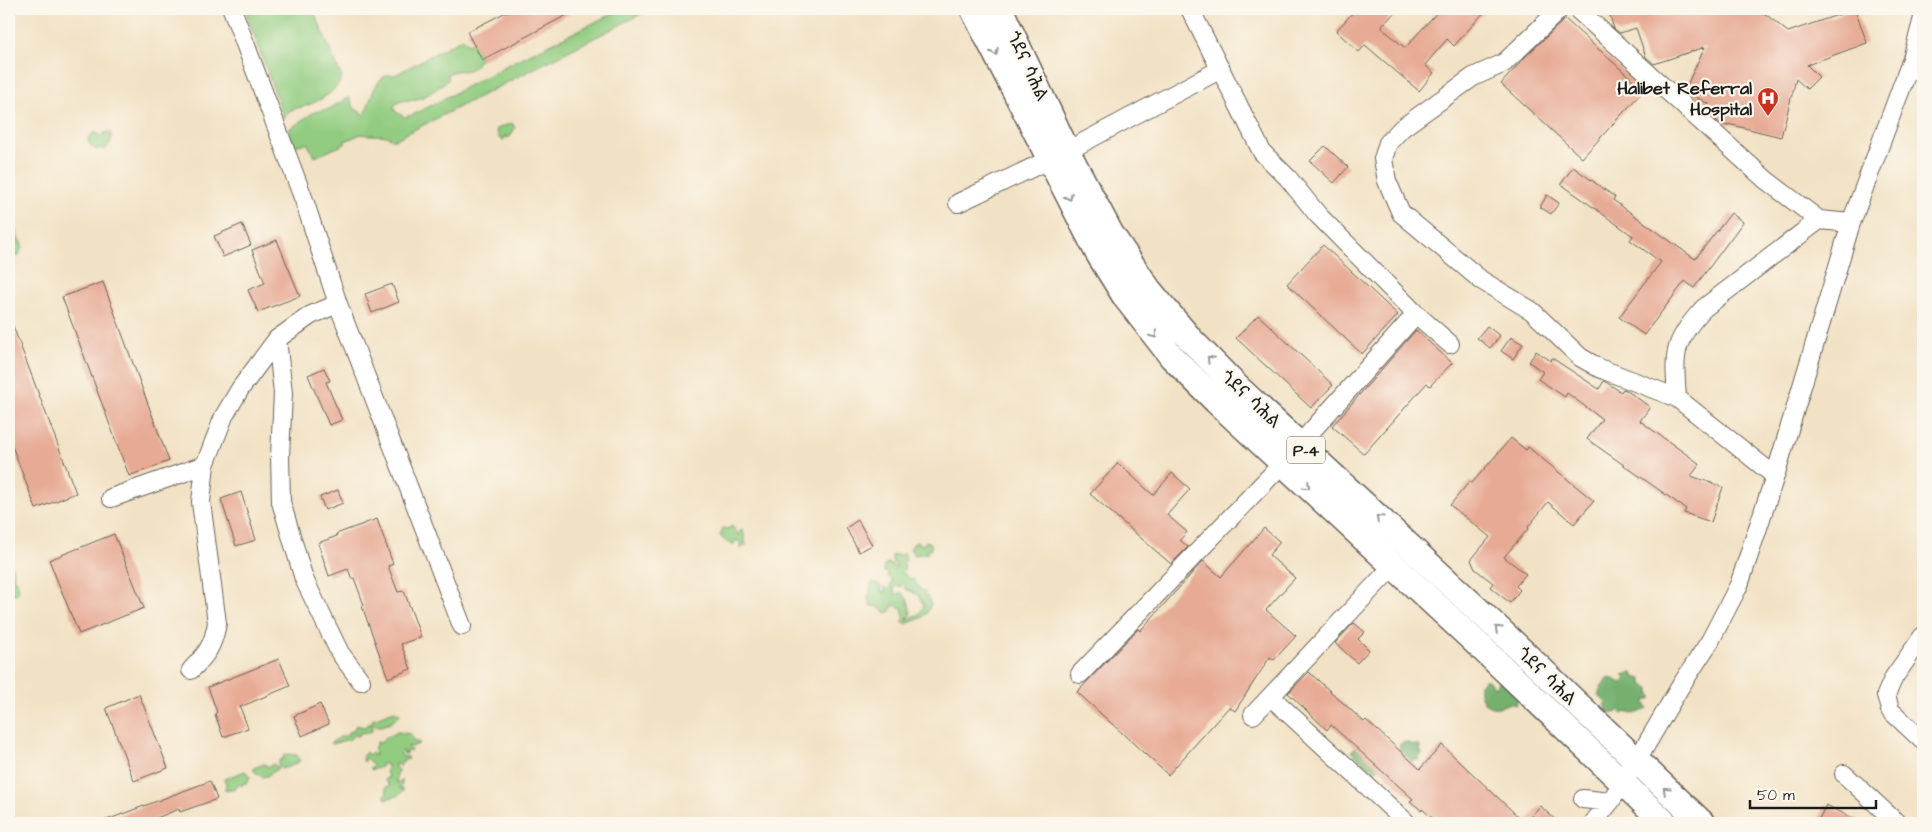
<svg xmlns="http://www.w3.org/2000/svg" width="1932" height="832" font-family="'Architects Daughter','Noto Sans Ethiopic',sans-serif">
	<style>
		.green { fill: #91cc80; stroke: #56744e }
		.forest { fill: #74b06e; stroke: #486645 }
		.building { fill: #e7ab95 }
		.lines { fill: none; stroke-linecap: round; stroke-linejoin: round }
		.minor-casing { stroke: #676157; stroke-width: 20 }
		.highway-casing { stroke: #676157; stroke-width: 28 }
		.minor { stroke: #fff; stroke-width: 18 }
		.highway { stroke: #fff; stroke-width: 25 }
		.oneway { stroke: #999 }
		.labels { text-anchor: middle; stroke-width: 4.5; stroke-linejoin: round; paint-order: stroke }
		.shield { fill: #fbf7ec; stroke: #5f5e5a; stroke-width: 1 }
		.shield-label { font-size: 16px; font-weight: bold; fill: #1c1c1c }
		.street-label { font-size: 18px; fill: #1c1c1c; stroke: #fbf7ec }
		.poi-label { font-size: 18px; font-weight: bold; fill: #1c1c1c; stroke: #fbf7ec; text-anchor: end }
	</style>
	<rect width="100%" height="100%" fill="#fbf7ec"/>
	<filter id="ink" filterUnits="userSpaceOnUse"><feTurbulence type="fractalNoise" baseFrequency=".02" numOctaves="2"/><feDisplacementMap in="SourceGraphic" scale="10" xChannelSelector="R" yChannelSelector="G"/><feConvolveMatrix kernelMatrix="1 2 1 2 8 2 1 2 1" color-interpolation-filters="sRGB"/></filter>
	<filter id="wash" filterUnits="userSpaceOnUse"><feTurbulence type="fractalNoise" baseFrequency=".0096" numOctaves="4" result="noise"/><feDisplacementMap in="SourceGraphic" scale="20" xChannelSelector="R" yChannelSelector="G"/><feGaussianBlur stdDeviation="1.12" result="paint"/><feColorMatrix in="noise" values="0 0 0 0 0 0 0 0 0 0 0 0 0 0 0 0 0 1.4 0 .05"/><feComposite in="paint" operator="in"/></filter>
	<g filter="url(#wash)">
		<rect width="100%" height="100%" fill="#f2e2c5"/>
		<path class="green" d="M245,9H313L342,78C336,91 322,100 308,105C298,109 289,107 284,118Z
			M622,9H651L394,140C385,132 372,137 361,134L345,141V144L315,157L307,143L294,146L288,130L314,112L329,109L349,97L354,108L365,115C371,100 375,72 395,75L463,38L468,44L473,42L481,57C467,80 463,65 448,74V80C438,87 428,97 416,99C407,101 401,99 394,106L395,111L404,117L413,115L513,62Z
			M512,123L515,128L510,137L506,138L505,135L503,141L499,138L496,129Z
			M95,132L102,137L104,133L110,132C113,139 110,146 104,150L100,148L97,150L89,144L88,138Z
			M10,230L12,232L15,230L17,231L18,238L21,242L22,247L18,257L9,253V242L11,240L9,238Z
			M732,526L738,535L741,530L743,531L746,545L742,548H740L742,544L736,540L734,544H732L731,542H726L720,536L723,528L727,529Z
			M926,541L931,543V549L926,550L928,553L914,555L910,549L914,543L917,542L923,545Z
			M904,552L906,560L903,562L905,569L902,572L903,574H905L910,579H913L920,589L925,592L924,595L928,597L931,604L928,611L923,617L906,624L902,621L919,614L924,606L918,595L904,588L905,583L902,582L901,587L897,585L894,588L895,594H897L901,592L908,600L911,614L908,618L904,617L902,608L893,605L890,612L887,613L876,606H871L868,599L871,584L874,582L880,585L882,593L884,592L885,587L887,589L891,585L892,580L888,577V573L884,572V566L889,562L888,564L892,565L896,568V564L892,562V555H901Z
			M9,560L14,573L13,577L19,586L17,593L13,594L9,589Z
			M394,711L400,714C395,722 381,729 372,725V731L365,733L361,732L359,736L354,735L350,739L332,744L330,743L340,737L348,735V732L353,731L356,725L364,727L368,724H371L373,719Z
			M398,732L411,734L413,741L420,743L412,747L408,746L411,751H406V754L403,753V751L400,752L402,756L407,757L408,759L404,760L403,763L401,762L400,767L397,764H395V767L398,770L396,780L398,784L402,780V785L399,788L404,790L399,795L386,799L384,797L387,792L385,788L390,785L385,781L386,778H389L386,772L387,765L382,763L381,767L372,770L370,768L373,765L366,758L364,762L362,757L366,752L368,755L372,753L375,756L374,749L377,742L381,743L384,738Z
			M287,754L297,755L300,761L291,766L281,769L278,765L279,761L284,758L283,756Z
			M264,764L269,767L273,764L278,768L267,776L262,777L254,771V768Z
			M245,771L250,777L247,783H243L242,786L239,784L236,788L225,790L226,783L224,779Z"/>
		<path class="forest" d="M1632,672L1634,674V677L1642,679V684L1650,688V695L1653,697L1650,700H1646L1645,703L1648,709L1635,714L1627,712L1621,714L1620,710L1615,713L1606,711L1607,708L1604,706L1606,703L1598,695L1601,686L1604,684L1606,680L1611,678L1622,683L1626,678L1623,675Z
			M1484,680H1488L1496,688V685L1501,680L1518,697L1516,705L1509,703C1492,713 1480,705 1479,686Z
			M1405,742L1414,745H1420V750L1422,753L1418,760L1406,762L1399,754L1400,744Z
			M1361,747L1382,766L1374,772L1352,752L1354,748Z"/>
		<g id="blocks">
			<path class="building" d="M512,9H578L482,60L467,32Z
				M1356,9H1398L1381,27L1405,48L1440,9H1487L1454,46L1447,39L1425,65L1434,73L1419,91L1365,45L1359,52L1336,31Z
				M1608,9H1759L1788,32L1855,9L1867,43L1807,65L1819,77L1807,89L1796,79L1781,137L1728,124L1727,126L1719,123L1707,112L1709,104L1684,91L1705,47L1654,64L1646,57L1636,28L1620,33L1614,29Z
				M1565,19L1644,90L1582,158L1501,84L1525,57Z
				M1325,146L1348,167L1334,183L1310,161Z
				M1573,167L1615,197L1613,200L1695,259L1731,213L1743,222L1694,288L1685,281L1644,335L1619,317L1661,262L1630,240L1633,236L1561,184Z
				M1547,195L1559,203L1551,214L1540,207Z
				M242,224L251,245L223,257L214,236Z
				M277,240L300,296L258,312L248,290L265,283L252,250Z
				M1323,245L1398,315L1362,354L1287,284Z
				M103,282L169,461L129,476L62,297Z
				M392,284L399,302L372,313L365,294Z
				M1258,315L1333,385L1311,408L1236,338Z
				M10,318L76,493L36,509L9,438Z
				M1487,326L1500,336L1490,348L1477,338Z
				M1416,330L1452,363L1430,386L1427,383L1364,454L1332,426Z
				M1511,337L1523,344L1513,359L1501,351Z
				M1536,351L1551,361L1552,358L1599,389L1604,381L1621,392L1623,389L1626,390L1650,407L1640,421L1700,464L1691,476L1723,487L1711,522L1684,513L1686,509L1587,439L1602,419L1567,393L1565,397L1538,379L1543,372L1529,362Z
				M324,368L330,381L326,382L342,420L329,425L308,375Z
				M1511,438L1526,450L1528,447L1594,501L1574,524L1548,502L1528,527L1529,528L1504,557L1526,574L1516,586L1520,590L1510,603L1490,587L1493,583L1475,569L1471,560L1490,537L1450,505L1470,481L1472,483Z
				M1118,463L1153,495L1172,473L1190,489L1167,515L1187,532L1180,540L1188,547L1171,564L1090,494Z
				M338,490L343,503L325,510L320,497Z
				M241,492L256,540L236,546L221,499Z
				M377,519L393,564L388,566L398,592L404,591L421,637L401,644L411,669L388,678L362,606L364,605L354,578L352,579L348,569L329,576L318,543L337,536L336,534Z
				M858,520L872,545L859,552L846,528Z
				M1264,528L1280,542L1269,555L1295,578L1266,610L1296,636L1274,660L1270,657L1235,711L1229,707L1168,775L1077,692L1138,629L1140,631L1203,561L1221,577Z
				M114,534L144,608L79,634L49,560Z
				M1354,623L1365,632L1358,639L1369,650L1357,663L1335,643Z
				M279,659L290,686L240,707L248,728L223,737L215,714L217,712L208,687Z
				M1309,672L1364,722L1366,720L1420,769L1442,745L1525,823L1540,806L1559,823H1438L1422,809L1421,810L1410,801L1413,799L1331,725L1327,730L1288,693Z
				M139,694L168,768L134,781L106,708Z
				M320,704L329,724L302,736L294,716Z
				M210,781L217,799L180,812L179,809L144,823H104V821Z
				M1826,805L1863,823H1817Z"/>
		</g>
	</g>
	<g filter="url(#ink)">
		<use href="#blocks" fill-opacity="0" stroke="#676157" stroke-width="1"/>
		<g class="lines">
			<g class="minor-casing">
				<path id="minor" d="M232,9L304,200L338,304L462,626
					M1190,9L1262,152L1288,178L1318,215L1416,314L1450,344
					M1560,9L1504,63L1473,77L1402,128L1388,143L1383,159L1387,181L1401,213L1481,280L1532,311L1580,357L1599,368L1677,398L1775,476
					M1577,9L1766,180L1819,220L1704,308C1672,342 1674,354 1677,398
					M958,203L1067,151L1221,69
					M1819,220L1851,223
					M277,339L283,393L280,456L281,502L304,579L340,653L361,681
					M111,498L205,465
					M1923,636L1894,677L1886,695L1890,710L1923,741
					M191,670C207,654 213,646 217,623L201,502L205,465L224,416L240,389L277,339L311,315L338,304
					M1080,674L1283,463L1416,314
					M1271,697L1407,823
					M1253,715L1393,566
					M1844,774L1897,823
					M1583,799L1610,802
					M1593,823L1610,802L1636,762L1680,687L1710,641L1739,585L1775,476L1851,223L1912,59L1923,18"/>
			</g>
			<g class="highway-casing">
				<path id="highway" d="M973,9L1098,253L1126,298L1172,357L1216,401L1485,651L1665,823
					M1000,9L1067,151L1111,234L1149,290L1191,340L1236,386L1504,634L1702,823"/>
			</g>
			<use href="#minor" class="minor"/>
			<use href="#highway" class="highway"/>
		</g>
		<defs><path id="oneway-chevron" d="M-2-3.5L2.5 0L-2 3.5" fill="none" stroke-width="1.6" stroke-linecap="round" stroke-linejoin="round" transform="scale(1.25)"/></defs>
		<g class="oneway">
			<use href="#oneway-chevron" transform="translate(995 52) rotate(63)"/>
			<use href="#oneway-chevron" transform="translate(1069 197) rotate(63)"/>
			<use href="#oneway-chevron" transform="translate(1154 335) rotate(52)"/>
			<use href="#oneway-chevron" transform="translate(1210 359) rotate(-134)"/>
			<use href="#oneway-chevron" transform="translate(1307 486) rotate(43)"/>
			<use href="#oneway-chevron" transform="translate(1379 518) rotate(-137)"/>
			<use href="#oneway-chevron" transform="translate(1498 629) rotate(-137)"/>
			<use href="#oneway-chevron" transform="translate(1666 790) rotate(-137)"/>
		</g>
	</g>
	<defs>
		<g id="hospital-pin" transform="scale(1.125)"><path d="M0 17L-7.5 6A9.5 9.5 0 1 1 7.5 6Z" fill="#c8321e" stroke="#fbf7ec"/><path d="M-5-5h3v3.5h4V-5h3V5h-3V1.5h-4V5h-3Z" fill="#fff"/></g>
	</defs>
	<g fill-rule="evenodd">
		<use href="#hospital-pin" x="1768" y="98"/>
	</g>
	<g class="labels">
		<rect class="shield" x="1287" y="436.5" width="38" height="27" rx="4"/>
		<g class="shield-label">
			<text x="1306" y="456">P-4</text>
		</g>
		<g class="street-label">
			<text transform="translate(1028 66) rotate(65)" y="6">ጎደና ሳሕል</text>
			<text transform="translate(1251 399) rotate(43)" y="6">ጎደና ሳሕል</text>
			<text transform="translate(1547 676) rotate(44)" y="6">ጎደና ሳሕል</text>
		</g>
		<g class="poi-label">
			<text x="1752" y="94">Halibet Referral<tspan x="1752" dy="21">Hospital</tspan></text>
		</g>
	</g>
	<rect width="1932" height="832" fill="none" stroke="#fbf7ec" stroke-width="30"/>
	<path d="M1750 800v8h126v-8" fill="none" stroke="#1c1c1c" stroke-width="2.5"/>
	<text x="1757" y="800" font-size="15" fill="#1c1c1c" stroke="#fbf7ec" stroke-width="4" paint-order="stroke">50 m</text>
</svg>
